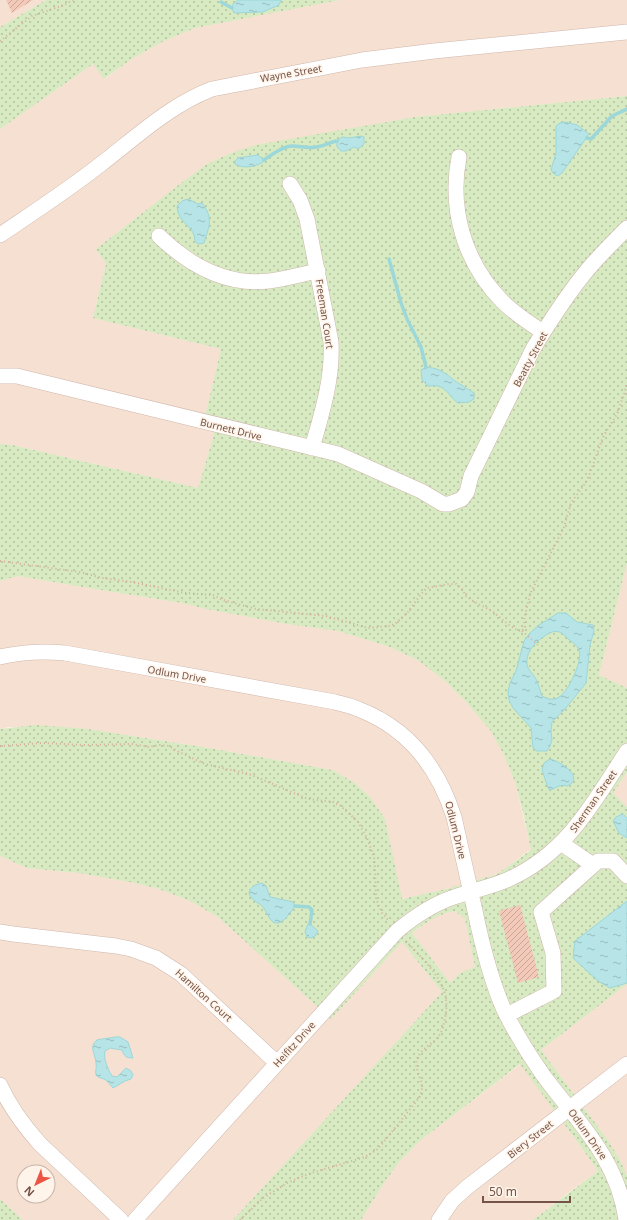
<svg xmlns="http://www.w3.org/2000/svg" width="627" height="1220" font-family="'Noto Sans',sans-serif">
	<style>
		.residential { fill: #f5e0d1; fill-rule: evenodd }
		.grass { fill: url(#grass-dots); fill-rule: evenodd }
		.water { fill: url(#water-ripples); stroke: #9cd7d9; fill-rule: evenodd }
		.lines { fill: none; stroke-linecap: round; stroke-linejoin: round }
		.stream { stroke: #9cd7d9; stroke-width: 3.5 }
		.building { fill: url(#building-hatch) }
		.minor-casing { stroke: #d0b7ac; stroke-width: 16 }
		.path { stroke: #d8ac9d; stroke-width: 2; stroke-dasharray: 1 3; stroke-linecap: butt }
		.minor { stroke: #fff; stroke-width: 15 }
		.labels { text-anchor: middle; stroke-width: 3; stroke-linejoin: round; paint-order: stroke }
		.street-label { font-size: 10px; fill: #755348; stroke: #fff4e9 }
	</style>
	<defs>
		<pattern id="grass-dots" width="8" height="8" patternUnits="userSpaceOnUse"><rect width="8" height="8" fill="#d7eac1"/><path d="M2 2h.1M6 6h.1" fill="none" stroke="#b3c09f" stroke-width="1.8" stroke-linecap="round"/></pattern>
		<pattern id="water-ripples" width="26" height="14" patternUnits="userSpaceOnUse"><rect width="26" height="14" fill="#b7e5e7"/><path d="M2 4q2-2 4 0t4 0M15 11q2-2 4 0t4 0" fill="none" stroke="#99bcbd"/></pattern>
		<pattern id="building-hatch" width="6" height="6" patternUnits="userSpaceOnUse"><rect width="6" height="6" fill="#f3c9b9"/><path d="M-1 1l2-2M0 6l6-6M5 7l2-2" fill="none" stroke="#c9a698"/></pattern>
	</defs>
	<rect width="100%" height="100%" fill="#fdefe2"/>
	<path class="residential" d="M0,0H46L0,27Z
		M340,0H627V96L415,117L231,153L207,164L185,180L96,249L106,264L93,318L221,349L206,412L214,435L198,488L12,445L0,444V129L93,64L105,79L133,58L164,41L195,28Z
		M627,563V688L599,675Z
		M18,576L89,588L182,603L206,609L287,624L338,631L390,647L419,661L444,680L466,702L490,730L504,755L515,782L531,849L497,874L446,889L401,899L385,819L371,798L355,783L332,770L209,748L88,729L8,727L0,729V581Z
		M627,772V807L613,793Z
		M0,856L27,868L79,873L135,883L159,889L190,901L218,917L331,1019L402,942L442,992L233,1220H23L0,1199ZM24,1172H48V1196H24Z
		M455,911L465,918L475,967L460,973L450,983L412,933L435,917L448,912Z
		M627,984V1176L619,1158L607,1139L541,1050Z
		M521,1064L598,1171L573,1189L533,1220H361L382,1186L399,1162L421,1140Z"/>
	<path class="grass" d="M46,0H340L195,28L164,41L133,58L104,79L93,64L0,129V27Z
		M627,96V563L599,675L627,688V772L613,793L627,807V984L541,1050L607,1139L619,1158L627,1176V1220H533L598,1171C573,1135 546,1100 520,1064L421,1140L399,1162L382,1186L361,1220H233L442,992L402,942L331,1019L218,917L190,901L159,889L135,883L79,873L27,868L0,856V729L36,725L88,729L209,748L332,770L355,783L371,798L385,819L402,899L446,889L497,874L531,850L524,816L515,782L504,755L490,730L466,702L444,680L419,661L390,647L338,631L287,624L206,609L182,603L89,588L18,576L0,581V444L12,445L198,488L214,435L206,412L221,349L93,318L106,264L96,249L185,180L207,164L231,153L256,145L415,117ZM455,911L465,919L475,967L460,973L450,983L412,933C425,923 439,913 455,911Z
		M0,1199L23,1220H0Z"/>
	<path class="water" d="M238,0H281L279,5L263,12L234,13L232,8L233,4Z
		M565,122L577,125L589,134L562,173L558,176L554,174L551,170L556,153V126L560,123Z
		M361,136L364,137V144L358,149L354,147L346,151H341L337,147V141L342,137L349,138Z
		M258,155L264,160L263,162C255,167 243,169 235,164V161L238,158Z
		M188,199L198,204L202,203C214,219 209,226 204,243L198,244L195,241C195,225 178,225 177,206L182,201Z
		M426,367C446,369 447,377 463,386C467,389 470,390 474,393V399L469,402L458,403C445,393 447,384 428,386L422,380L421,370Z
		M558,613H566L577,622L593,625L594,631L590,645L586,683L565,709L552,722L551,731L552,740L550,746L547,751H537L533,748L531,728L513,708L509,700L508,692L510,683L516,671L524,641L530,633L539,625ZM552,632C560,630 563,634 568,639C572,642 577,645 579,650C583,660 569,691 559,697C554,701 547,699 542,696C540,691 539,686 537,681C535,676 530,672 528,668C522,652 540,637 552,632Z
		M550,759C560,761 586,778 567,786C561,784 557,787 551,790L548,788L542,770L544,763Z
		M623,814L627,818V838L619,833L613,821L616,817Z
		M262,883L266,886L270,897L293,902L295,906C291,912 280,929 272,921C268,917 266,911 263,907C260,903 254,902 251,897C245,889 256,884 262,883Z
		M627,901V983L610,988L598,981L573,958L575,941Z
		M308,924H310L318,931L315,936L311,938L307,937L305,932Z
		M115,1037H120L128,1042L133,1058C126,1058 124,1056 122,1050L110,1048L105,1051C103,1059 108,1069 112,1076L117,1077L126,1068L131,1071L133,1075L131,1079L125,1081L113,1088C110,1085 108,1081 104,1079C101,1078 98,1078 96,1075C95,1072 97,1067 96,1063C96,1055 88,1047 97,1040C99,1039 111,1038 115,1037Z"/>
	<g class="lines">
		<path class="stream" d="M221,2L232,8
			M587,138L591,139L612,116L627,109
			M264,160C271,155 283,146 292,146C300,146 308,149 316,147C324,146 330,142 337,141
			M389,259L401,303L407,319L421,347L426,367
			M295,906L309,907L312,910L310,924"/>
	</g>
	<path class="building" d="M6,0H33L12,13Z
		M520,905L539,977L518,983L499,911Z"/>
	<g class="lines">
		<g class="minor-casing">
			<path id="minor" d="M459,157C449,209 464,262 502,301C514,313 529,323 543,332
				M290,184L300,200L307,219L331,342C333,378 322,413 312,448
				M0,235C34,212 68,190 101,164C136,137 170,105 212,89L362,60L434,51L627,32
				M159,236C189,265 226,286 269,281C286,279 302,274 318,271
				M0,376H17L29,379L338,454L421,491L443,504H449L462,499L467,492L471,476L533,349C550,321 568,293 589,268C601,254 614,241 627,228
				M0,657C24,652 41,651 65,653L335,702C342,704 351,706 358,709C408,728 438,767 454,817C461,848 468,880 475,911C482,945 490,978 504,1010C515,1032 529,1055 543,1075C577,1121 618,1159 626,1220
				M561,843L593,865
				M0,932L13,934L116,946L131,949L156,958L181,974L277,1063
				M507,1015L554,991L553,953L541,912L598,861H613L627,876
				M0,1085C10,1107 24,1126 40,1144L121,1220
				M135,1220L397,931C415,916 433,904 454,897C473,890 492,887 509,879C567,853 594,802 627,751
				M439,1220L452,1201L466,1188L627,1064"/>
		</g>
		<path class="path" d="M0,41L32,16L64,5L73,0
			M0,561L79,572L103,578L132,582L185,593L213,595L223,600L256,609L326,616L368,628L390,626L396,623L408,612L421,594L427,588L449,584H456L462,589L466,596L473,601L492,611L509,625L517,630L522,631L525,627L524,620L530,594L564,527L571,503L586,482L590,473L603,437L617,414L627,385
			M522,631L538,645
			M0,746L42,743L84,745L132,744L149,747L160,745L169,746L179,752L205,764L249,774L308,799L333,802L341,806L358,822L367,838L374,857L375,867L376,899L382,913L389,921
			M240,1220L263,1198L287,1183L308,1174L365,1157L378,1149L419,1098C428,1082 413,1073 417,1059C421,1048 434,1044 440,1034C443,1029 444,1023 445,1017C453,985 426,963 406,941"/>
		<use href="#minor" class="minor"/>
	</g>
	<g class="labels">
		<g class="street-label">
			<text transform="translate(291 73) rotate(-10)" y="4">Wayne Street</text>
			<text transform="translate(325 314) rotate(81)" y="4">Freeman Court</text>
			<text transform="translate(530 359) rotate(-62)" y="4">Beatty Street</text>
			<text transform="translate(231 429) rotate(14)" y="4">Burnett Drive</text>
			<text transform="translate(177 674) rotate(10)" y="4">Odlum Drive</text>
			<text transform="translate(593 801) rotate(-55)" y="4">Sherman Street</text>
			<text transform="translate(456 830) rotate(76)" y="4">Odlum Drive</text>
			<text transform="translate(204 995) rotate(42)" y="4">Hamilton Court</text>
			<text transform="translate(294 1044) rotate(-48)" y="4">Heifitz Drive</text>
			<text transform="translate(588 1134) rotate(55)" y="4">Odlum Drive</text>
			<text transform="translate(530 1139) rotate(-38)" y="4">Biery Street</text>
		</g>
	</g>
	<g transform="translate(36 1184) rotate(223)"><circle r="19" fill="#fff4e9" stroke="#c8b4a9"/>
	<path d="M0-3L7 15L0 10L-7 15Z" fill="#ea5544"/>
	<text y="-6" font-size="11" font-weight="bold" text-anchor="middle" fill="#755348">N</text>
	</g>
	<path d="M483 1196v6h87v-6" fill="none" stroke="#755348" stroke-width="2"/>
	<text x="489" y="1196" font-size="12" fill="#755348" stroke="#fff4e9" stroke-width="3" paint-order="stroke">50 m</text>
</svg>
